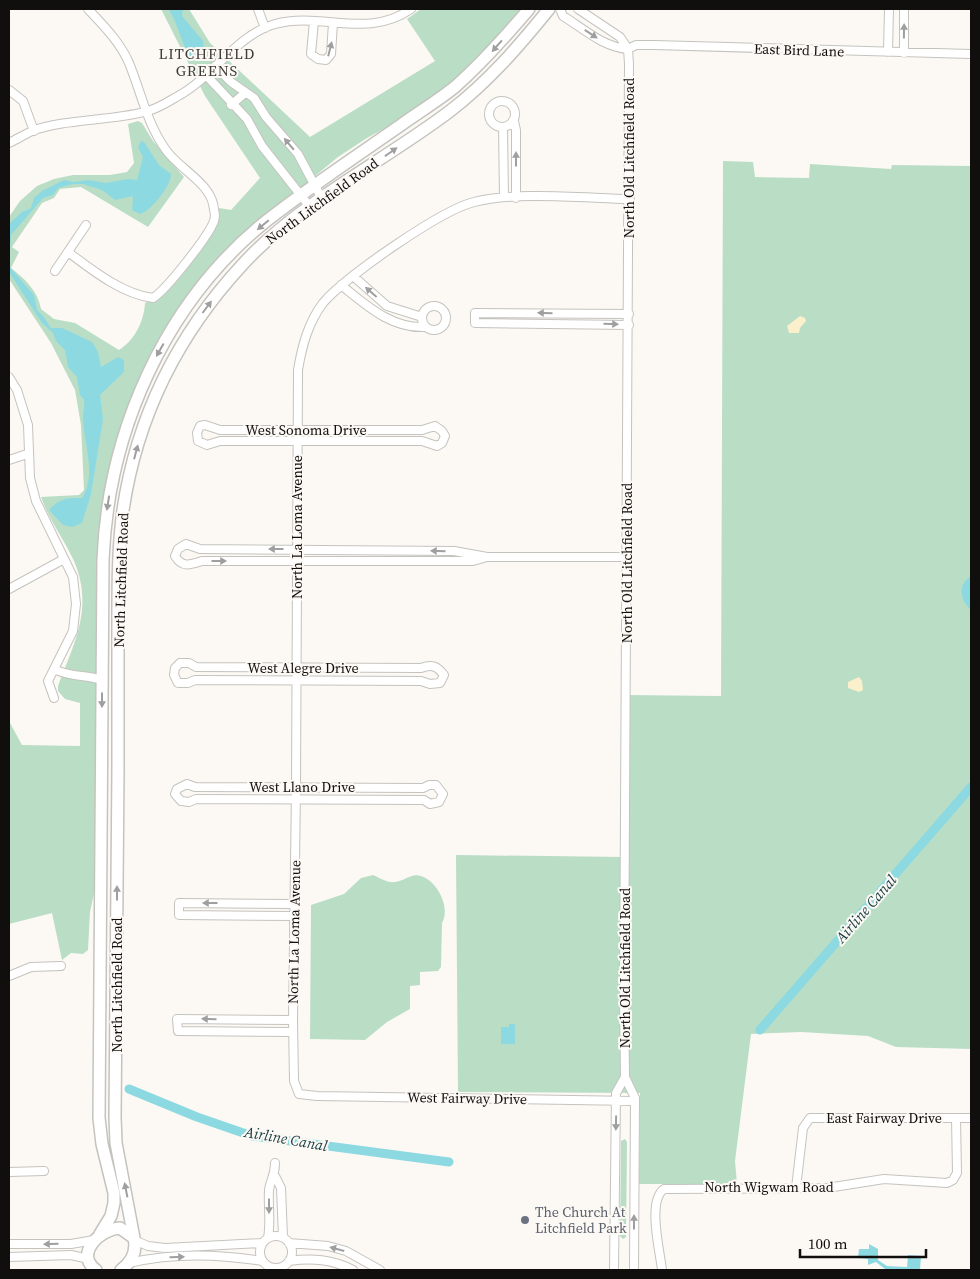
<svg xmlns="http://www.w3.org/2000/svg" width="980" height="1279" font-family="'Source Serif 4',serif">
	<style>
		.green { fill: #baddc5 }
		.sand { fill: #faf0cb }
		.water { fill: #8dd9e1 }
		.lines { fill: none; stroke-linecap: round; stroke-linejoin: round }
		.canal { stroke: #8dd9e1; stroke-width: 9 }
		.minor-casing { stroke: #c5c3be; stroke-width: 10 }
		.secondary-casing { stroke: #c5c3be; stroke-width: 14 }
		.minor { stroke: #fff; stroke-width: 8 }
		.secondary { stroke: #fff; stroke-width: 11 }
		.oneway { fill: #9f9f9f }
		.worship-dot { fill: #6b7280; stroke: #fcf9f5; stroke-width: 2 }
		.labels { text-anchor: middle; stroke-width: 4; stroke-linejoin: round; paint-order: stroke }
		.street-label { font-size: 14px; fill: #100f0e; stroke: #fcf9f5 }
		.worship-label { font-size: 14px; fill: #5b616d; stroke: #fcf9f5; text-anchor: start }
		.neighbourhood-label { font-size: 15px; letter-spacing: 1px; fill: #3e3c39; stroke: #fcf9f5 }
		.water-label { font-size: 15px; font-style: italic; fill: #183c40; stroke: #fcf9f5 }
	</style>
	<rect width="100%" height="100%" fill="#fcf9f5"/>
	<path class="green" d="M161,9H189L210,43L310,137L435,61L407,19L421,9H522L483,54L451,83L398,121L367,138L338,157L239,239L148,363L118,436L103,509L97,879L90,912L88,950L83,954L71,953L62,960L52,913L9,924V721L22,745L80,746V703L65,699L58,691V686C74,643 94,608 74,561C64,539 49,520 41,497L79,495L84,490L81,425L75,390L51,343L9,279V217L20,201L37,186L54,179L73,175H110L127,172L134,163L128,124L138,121L142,123L153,141L184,177L148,227L81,187L60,189L54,198L42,203L12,247L19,252L11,268C25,279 38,291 41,309L54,319L75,323L119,350C135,340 144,321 145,303L164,295L175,283L216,227L219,208L231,210L260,178L205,96Z
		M723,161L753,162L755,177L809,178L810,164L891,169L892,165L971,166V1049L896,1047L868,1036L801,1032L751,1034L735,1161L737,1184H639L640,1093L458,1092L456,855L624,857L626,695L721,696Z
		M373,875C380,878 387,883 395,882C405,881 411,873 421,876C437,881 451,907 442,923L441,967L438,971L420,972V985L410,986V1009L387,1022L365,1040L310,1039L311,905L344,894L361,878Z
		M625,1139L627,1142L626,1237L623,1239L620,1236L621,1141Z"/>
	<path class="sand" d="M800,316L805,318L806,321L800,328L799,333H789L787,326Z
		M859,677L862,681L863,690L859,692L848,688V682Z"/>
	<path class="water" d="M168,9H183L182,16L203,41L204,53L199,61H194C180,46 180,25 168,9Z
		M141,141L144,142L159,165L171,174C171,186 151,211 140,214L132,210L133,196L115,200L102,190L83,184H73L58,188L53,195L43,198L11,235L9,263V224L22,212L31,208L34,198L42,191L64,180L74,182L88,180L106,183L128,179L137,180L143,157L138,147Z
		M9,266L34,295L37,310L43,316L51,328H62L92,342L98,352L101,367L118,357L124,360V372L100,395L103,419L91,494L82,523L72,527L63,525L49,510C60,498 66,498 82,498C97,476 84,444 83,419C83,412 85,406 84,400L80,395L77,377L68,367L65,350L56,341L53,333L42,323L9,272Z
		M971,576V610C960,600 957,585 971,576Z
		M509,1024H515V1044H501V1027H509Z
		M869,1244L878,1249V1260L887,1266L907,1267L908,1255L921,1256L920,1270L885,1269L876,1262L868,1265V1259L858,1258L859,1249H869Z"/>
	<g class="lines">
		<path class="canal" d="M760,1030L971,787
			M129,1089L197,1117L252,1136L449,1162"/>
		<g class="minor-casing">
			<path id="minor" d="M258,9L265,28
				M560,9L563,16C584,29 603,47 628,49
				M578,9L620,37L628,49L629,64L624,997L625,1077L635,1098L634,1270
				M314,21L311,54L318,59L326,60L331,54L333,23
				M628,49L636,45H654L971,54
				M888,52L889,9
				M904,53V9
				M215,66L231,82L254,98L266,117L298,154L322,199
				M205,74L247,119L262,146L310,207
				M9,90L23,101L34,131
				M489 114a13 13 0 1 1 26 0a13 13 0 1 1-26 0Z
				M231,105L245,93
				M514,121L516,130V198
				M503,127L504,197
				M9,143C17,139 24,135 32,131C64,119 109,121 144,112C156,110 168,102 178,96C211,79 236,35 275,24C322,11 366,40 411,9
				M630,199C584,198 517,191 474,202C441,210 345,277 323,303C308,323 302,346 298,370L296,787L293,1020L294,1081L299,1094L317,1096L635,1101
				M68,252C92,270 122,294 153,298C166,290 208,237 214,221C215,218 215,213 214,210C213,184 180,170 166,150C147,124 141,92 129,63C120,42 103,25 88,9
				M55,271L86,225
				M353,276L387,306L422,317
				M341,285C366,305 391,329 426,327
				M422 318a12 12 0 1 1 24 0a12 12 0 1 1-24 0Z
				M629,314L475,313V323L629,325
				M9,377L17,390L28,425L30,478L36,501L73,577L76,604L73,631L48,681L54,698
				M205,425L220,430H422L435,426L442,431L445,436L442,443L437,446L422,441H220L207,445L198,441L197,433L200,426Z
				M9,460L27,454
				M487,557L473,561H202C190,565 182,568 175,556L178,549L186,544L200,549L454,551L487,557H627
				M9,589L64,559
				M180,663H189L196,667L421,668C432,664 437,666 444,675L440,683L430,684L421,681L195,680L188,683H178L174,675L175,668Z
				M54,669C72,678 85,674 102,680
				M187,784L195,787L423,788L429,785H436L443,794L439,802L430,804L424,800L196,799L189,802L181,801L175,794L177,789Z
				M294,904L179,903V915L294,916
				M9,976L31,967L61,966
				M293,1020L177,1019L178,1031L293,1032
				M9,1172L44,1171
				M275,1176L281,1188L283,1237
				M796,1188L803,1128L810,1118H971
				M260 1252a16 16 0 1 1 32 0a16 16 0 1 1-32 0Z
				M268,1238C271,1222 268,1206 269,1190C270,1180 275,1177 275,1163
				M134,1240L148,1246L165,1248L262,1243
				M289,1243L328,1246L346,1251L380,1270
				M9,1244H71L94,1240
				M9,1257L71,1255L89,1259
				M289,1261C312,1258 332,1259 353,1270
				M129,1263C171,1253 219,1254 262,1261
				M614,1270L616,1093L625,1077
				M662,1270C660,1251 647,1201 664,1189L827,1188L884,1179L947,1183L953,1180L957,1173L956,1118"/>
		</g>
		<g class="secondary-casing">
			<path id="secondary" d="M100,1234L111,1216L114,1203V1193L102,1144L99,1118L103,560C108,432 164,304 265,222C308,188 355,157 401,125C419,112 439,100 456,86C483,62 506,36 529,9
				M134,1238L116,1143L115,1117C117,1000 117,884 118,768C118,718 118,669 118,619C118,583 118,546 123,510C137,416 179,333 243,264C301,201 383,162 450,111C488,82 519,46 549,9
				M96,1270C74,1254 100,1229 120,1228L134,1238C137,1251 132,1262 121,1270"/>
		</g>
		<use href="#minor" class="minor"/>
		<use href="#secondary" class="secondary"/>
	</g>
	<defs><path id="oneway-solid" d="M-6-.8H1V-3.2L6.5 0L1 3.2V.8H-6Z" transform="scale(1.25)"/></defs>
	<g class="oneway">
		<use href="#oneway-solid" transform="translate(904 31) rotate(-89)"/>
		<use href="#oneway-solid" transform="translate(591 34) rotate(33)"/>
		<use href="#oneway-solid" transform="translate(497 46) rotate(131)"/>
		<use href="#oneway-solid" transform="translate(330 49) rotate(-76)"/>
		<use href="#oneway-solid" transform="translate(289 144) rotate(-130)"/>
		<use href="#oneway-solid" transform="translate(391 152) rotate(-35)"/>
		<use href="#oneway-solid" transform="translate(516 159) rotate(-90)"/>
		<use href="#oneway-solid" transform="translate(263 225) rotate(140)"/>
		<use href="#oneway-solid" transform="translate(371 292) rotate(-139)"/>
		<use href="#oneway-solid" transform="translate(207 307) rotate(-53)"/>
		<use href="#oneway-solid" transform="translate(545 313) rotate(-179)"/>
		<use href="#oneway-solid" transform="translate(611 324) rotate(1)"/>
		<use href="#oneway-solid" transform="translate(160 350) rotate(119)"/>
		<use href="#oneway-solid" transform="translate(136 452) rotate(-75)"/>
		<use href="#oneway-solid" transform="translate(108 503) rotate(99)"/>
		<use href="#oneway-solid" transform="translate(276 549) rotate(180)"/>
		<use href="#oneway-solid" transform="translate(438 551) rotate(-179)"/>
		<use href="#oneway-solid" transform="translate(219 561)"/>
		<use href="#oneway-solid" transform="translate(102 700) rotate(90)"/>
		<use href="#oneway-solid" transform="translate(117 893) rotate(-90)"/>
		<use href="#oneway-solid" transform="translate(210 903) rotate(-180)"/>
		<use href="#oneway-solid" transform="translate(209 1019) rotate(-179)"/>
		<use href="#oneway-solid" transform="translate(616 1123) rotate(91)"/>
		<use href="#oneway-solid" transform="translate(126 1190) rotate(-101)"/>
		<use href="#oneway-solid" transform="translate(269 1206) rotate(90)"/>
		<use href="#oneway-solid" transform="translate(634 1222) rotate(-90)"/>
		<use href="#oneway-solid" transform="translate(51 1244) rotate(178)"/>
		<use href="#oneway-solid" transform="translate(337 1249) rotate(-165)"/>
		<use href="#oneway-solid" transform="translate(177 1257) rotate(-1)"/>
	</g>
	<circle class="worship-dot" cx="525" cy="1220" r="5"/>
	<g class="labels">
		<g class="street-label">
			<text transform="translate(799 50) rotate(2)" y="5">East Bird Lane</text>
			<text transform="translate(629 158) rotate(-90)" y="5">North Old Litchfield Road</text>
			<text transform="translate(322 201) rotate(-36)" y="5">North Litchfield Road</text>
			<text x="306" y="435">West Sonoma Drive</text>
			<text transform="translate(297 527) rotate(-90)" y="5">North La Loma Avenue</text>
			<text transform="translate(627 563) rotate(-90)" y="5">North Old Litchfield Road</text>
			<text transform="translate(121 580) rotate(-88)" y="5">North Litchfield Road</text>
			<text x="303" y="673">West Alegre Drive</text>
			<text x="302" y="792">West Llano Drive</text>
			<text transform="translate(294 932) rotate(-89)" y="5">North La Loma Avenue</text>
			<text transform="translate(625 968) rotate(-90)" y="5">North Old Litchfield Road</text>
			<text transform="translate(117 985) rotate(-90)" y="5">North Litchfield Road</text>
			<text transform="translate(467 1098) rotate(1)" y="5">West Fairway Drive</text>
			<text x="884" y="1123">East Fairway Drive</text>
			<text x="769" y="1192">North Wigwam Road</text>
		</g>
		<g class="worship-label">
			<text x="535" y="1217">The Church At<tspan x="535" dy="16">Litchfield Park</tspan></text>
		</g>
		<g class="neighbourhood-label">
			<text x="207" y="59">LITCHFIELD<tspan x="207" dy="17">GREENS</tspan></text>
		</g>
		<g class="water-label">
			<text transform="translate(866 909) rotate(-49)" y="5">Airline Canal</text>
			<text transform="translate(286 1139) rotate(10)" y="5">Airline Canal</text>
		</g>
	</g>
	<rect width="980" height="1279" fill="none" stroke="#100f0e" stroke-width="20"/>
	<path d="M800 1249v8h126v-8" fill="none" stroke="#100f0e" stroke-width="2.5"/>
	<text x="808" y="1249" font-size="15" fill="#100f0e" stroke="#fcf9f5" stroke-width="4" paint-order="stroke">100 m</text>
</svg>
